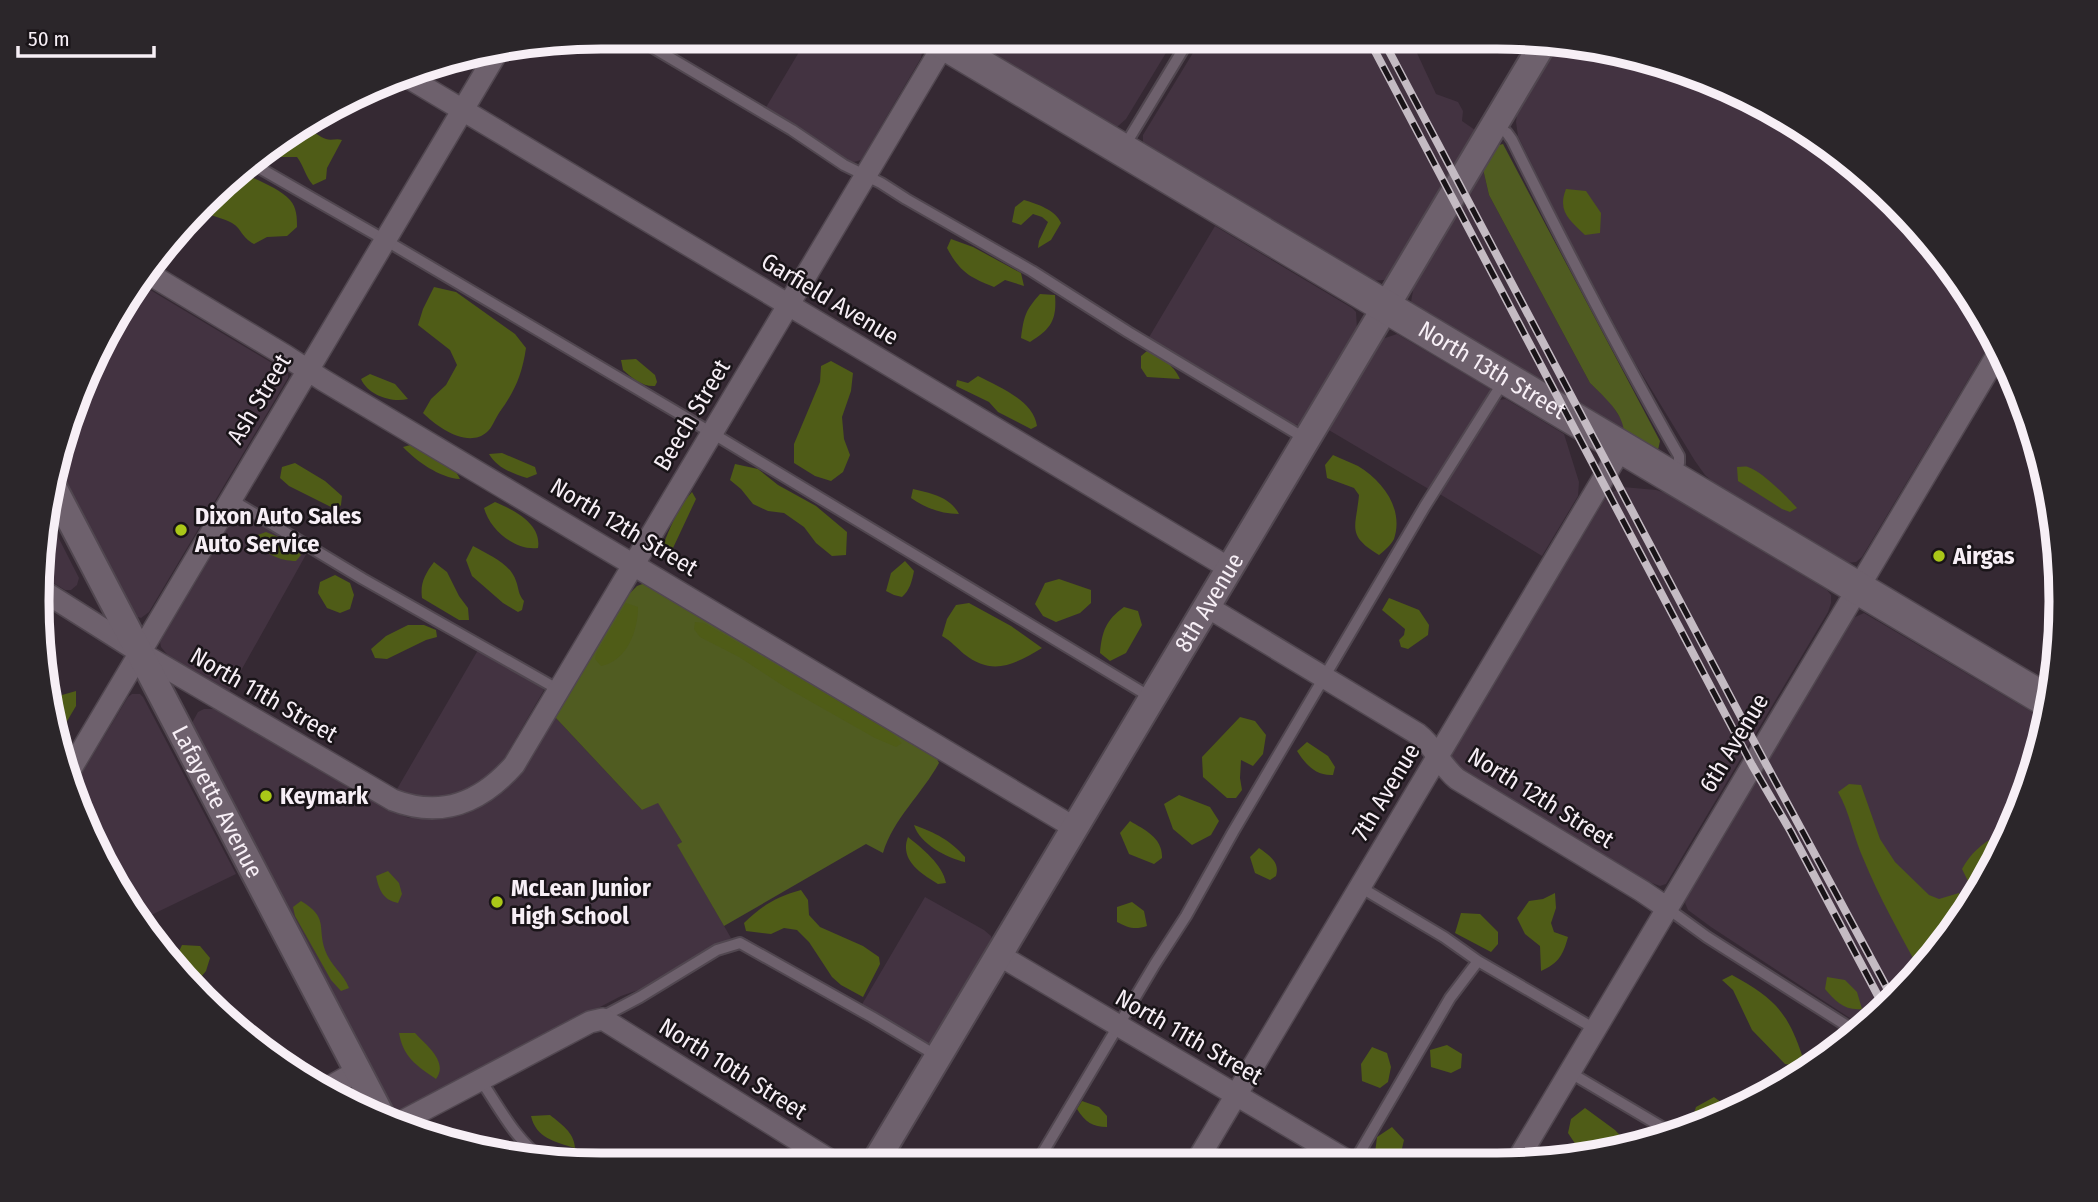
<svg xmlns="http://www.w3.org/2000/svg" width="2098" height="1202" font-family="'Fira Sans Condensed',sans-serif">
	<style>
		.built { fill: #433341 }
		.green { fill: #505c21 }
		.forest { fill: #4f5c17 }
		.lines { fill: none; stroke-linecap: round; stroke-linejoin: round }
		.service-casing { stroke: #514750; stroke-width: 14 }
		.minor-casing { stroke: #514750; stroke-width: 24 }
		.tertiary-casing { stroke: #514750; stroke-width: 30 }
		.secondary-casing { stroke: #514750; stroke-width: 35 }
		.service { stroke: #6e616d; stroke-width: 10 }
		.minor { stroke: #6e616d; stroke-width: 21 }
		.tertiary { stroke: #6e616d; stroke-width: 26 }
		.secondary { stroke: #6e616d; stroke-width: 32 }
		.rail-casing { stroke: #c4bbc3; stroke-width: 8 }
		.rail { stroke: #191418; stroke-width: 5; stroke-dasharray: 16; stroke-linecap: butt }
		.poi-dot { fill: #aac718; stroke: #191418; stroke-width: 2.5 }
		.labels { text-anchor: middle; stroke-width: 5; stroke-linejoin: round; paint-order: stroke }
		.street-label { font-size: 24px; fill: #f7eff6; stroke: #191418 }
		.poi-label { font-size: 24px; font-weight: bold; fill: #f7eff6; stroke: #191418; text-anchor: start }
		.rim { fill: none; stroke: #f7eff6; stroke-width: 9 }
	</style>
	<rect width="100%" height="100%" fill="#352933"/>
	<path class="built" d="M808,37H898L922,52L921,58L861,160L854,162L845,160L765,109Z
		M962,37L1175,38L1126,119L1117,127H1111Z
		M1202,38H1410L1436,94L1458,102L1463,111L1462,121L1475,130L1430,208L1388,276L1384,280L1371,281L1143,144V135Z
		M1560,43L1679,67L1810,132L1896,202L1966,287L1993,338L1862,557L1856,562L1847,563L1719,488L1705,475L1695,461L1634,361L1563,228L1518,136L1516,122L1517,114Z
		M1483,169L1489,195L1590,383L1610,402L1625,425L1624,435L1414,307L1411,302L1414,285Z
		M1215,226L1352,308L1356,312L1357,329L1300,425L1290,424L1148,339Z
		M137,282L287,372L288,374V378L149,612L141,618L134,616L55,466L56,455L132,287Z
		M1397,334L1491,389L1490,396L1432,491L1327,429L1382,339Z
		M1506,399L1564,434L1579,482L1578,496L1542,556L1438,493L1486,418L1500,400Z
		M1623,487L1656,490L1666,493L1827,590L1831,595V603L1828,612L1666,884L1660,886L1649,882L1459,771L1449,760L1450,754L1605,499L1611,493Z
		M240,514L245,515L308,551L229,692L170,658L161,647L160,642L235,516Z
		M50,521L79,578L77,585L71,590H65L44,577Z
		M1864,613L2047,721L2018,817L1966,914L1896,1000L1862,1026L1711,927L1688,910L1685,903L1688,894L1853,618Z
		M478,650L538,683L544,690L504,759L492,773L479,782L448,798L414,799L397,789Z
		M132,694H140L143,697L236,874L143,919L110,860L80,817L73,788L128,697Z
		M204,709H214L387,810L409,818L450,816L468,811L489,802L518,775L555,717L642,810L658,802L682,842L678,846L731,938L650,986L621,996L402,1111H397L391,1107L197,734L193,726V721L198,712Z
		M925,897L984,930L991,936L993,943L931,1045H927L861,1006Z"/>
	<path class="green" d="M1503,144L1660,441L1658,450L1655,452L1624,435C1625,414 1604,397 1590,383L1489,195L1483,169L1499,145Z
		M645,583L937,759L939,763C922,794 893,819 883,853L866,844L724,926L677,845L682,842L658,803L642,810L555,717L626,597L637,586Z"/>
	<path class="forest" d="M309,126C313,131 319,137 326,139C332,141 336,138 342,140L327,168L326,179L313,185C305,176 304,166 297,157H277L264,150Z
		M240,172C255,179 279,188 290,200C297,208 297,218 297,227L287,236L267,237L254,244C241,237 242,229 232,223C223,218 212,216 203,212Z
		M1566,189L1586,191L1601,213L1600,233L1585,235C1570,220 1557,212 1566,189Z
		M1024,200C1037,204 1056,210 1061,223L1051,240L1038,248L1039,241L1048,222L1042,217L1033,214L1021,225L1012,222L1015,207Z
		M951,239L973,247L1021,273L1024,286L1005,280L994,287C969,277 960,272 947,248Z
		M434,287L456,292L515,334L526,348C522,375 515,391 499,413C495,419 492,428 487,432C468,449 437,427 423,413L431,399L446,385L457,365L450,350L418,325L423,309Z
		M1040,294L1055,295C1057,320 1051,329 1030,342L1021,338C1024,316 1025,311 1040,294Z
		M1147,351C1162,358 1173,364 1180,379L1147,377L1141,368V356Z
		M636,359L655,375L657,382L655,386C643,387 632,378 623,370L621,360Z
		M831,361L853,373L851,391L842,417L844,439L850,455L843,472L831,481L815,476L794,463V444L820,382L821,366Z
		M370,374L395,384L408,399C391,403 368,395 361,379Z
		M978,376C999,387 1033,400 1037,426L1031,429L998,412L989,402L956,386L957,380L968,383Z
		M414,444C429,453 453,462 460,479C440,478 416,461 403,447Z
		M502,453L535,467L537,474L527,478C512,473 497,468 489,454Z
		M1333,455C1341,459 1350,462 1358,466C1383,481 1404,509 1394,539C1391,545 1384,551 1379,555C1346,535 1356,528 1359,495L1354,488L1327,478L1325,465Z
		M295,463L325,481L342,496L341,505L337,510L289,486L280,478L282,467Z
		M735,464L758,469L778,485L816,506L847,532L846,555L832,556L816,543L804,527L784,513L768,511L753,504L741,489L730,480Z
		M1737,467C1741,467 1745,466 1748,467C1763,472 1787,497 1797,508L1790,512L1782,509L1738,481Z
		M913,489C931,493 950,497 959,514C941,514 926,508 911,498Z
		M692,492L696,499L673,548L666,552L663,545C670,528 679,505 692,492Z
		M495,502C514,510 542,524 538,548C515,551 490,530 484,508Z
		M266,532C279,537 293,543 301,555L296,561C280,561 260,553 255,536Z
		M473,546C489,555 510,563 516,581C519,589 518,594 524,601L522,610L518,612L503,603L472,576L466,560Z
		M905,561L914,571C912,581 910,590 902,597L894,595L886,591L891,573Z
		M434,562L447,572L459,596L468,608L469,620H459L422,598C420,583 425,574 434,562Z
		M335,575L350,583L354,595L350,609L340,613L327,608L318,593L320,582Z
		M1059,579L1091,590V603L1080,613L1056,622L1043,616L1035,604L1045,583Z
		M1389,598L1419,610L1429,625L1428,635L1408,649L1401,647L1399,640L1404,635L1405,629L1382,610Z
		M626,603L638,607C638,631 627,661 601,666L595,659L596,654Z
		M969,603L1011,626L1042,648C1015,664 993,677 964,654C957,648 951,641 942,636L947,619L956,605Z
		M1124,607L1138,611L1142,625L1126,653L1110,661L1100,653C1102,631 1106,620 1124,607Z
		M695,622L704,623L891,732L902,743L896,747L875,738L785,687L739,657L700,637L694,629Z
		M408,625H424L436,630L437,637L426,640L387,659L375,658L371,649L386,636Z
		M76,691V706L60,733L54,706L62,695Z
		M1240,717L1255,721L1266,735L1263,754L1253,766L1241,760L1240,778L1242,790L1236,798H1227L1203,777L1202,757Z
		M1307,742L1328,756L1335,767L1333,775C1316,776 1306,765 1297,751Z
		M1849,784L1861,785L1880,839L1895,862L1929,895L1939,899L1959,893L1968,911L1920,971C1900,934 1879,897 1863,858C1853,836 1850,813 1838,792Z
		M1179,795L1210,807L1219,821L1211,835L1192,845L1173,829L1164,804Z
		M1130,821C1145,830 1163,838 1162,858L1154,864L1129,854L1120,833Z
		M914,825C936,833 950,840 965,857V862C947,858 920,844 914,825Z
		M1998,835L2005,841L1978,892L1969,883L1962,869C1971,853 1981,844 1998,835Z
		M908,837C922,848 943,865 946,883L938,884C921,874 899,860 908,837Z
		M1259,848C1270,856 1280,862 1276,876L1270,880L1255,873L1250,857Z
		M388,871L399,883L402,894L398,903C383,900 379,890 376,876Z
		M801,890L808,900L809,915L820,927L863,946L879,957L880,964L863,997L841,985L832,977L809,942L797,930L784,928L771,934L746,931L744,923C763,905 776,897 801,890Z
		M1555,893L1556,908L1551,923L1554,932L1568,937C1563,955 1559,963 1541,971L1540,946L1525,934L1517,918L1529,901L1543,899Z
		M301,901C329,918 317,926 325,950C330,965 344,974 349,988L341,991L331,980L295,916L293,907Z
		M1132,902L1144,911L1147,926C1135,930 1128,928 1117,922V907Z
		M1461,913L1480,914L1498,932V944L1491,952L1455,933Z
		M182,945L200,946L210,958L206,971L200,978L183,976L174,962Z
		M1732,975C1772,997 1787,1010 1802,1055L1797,1066L1785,1064L1752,1030L1733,990L1722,980Z
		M1827,977L1845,980L1857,992L1862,1009C1845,1011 1835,1001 1825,989Z
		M399,1033H415C426,1045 449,1062 436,1079C417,1066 403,1057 399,1033Z
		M1447,1045L1462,1054L1461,1068L1451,1073L1431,1067L1430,1050Z
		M1372,1047L1387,1053L1391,1067L1388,1082L1380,1088L1362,1081L1361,1064Z
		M1714,1097L1733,1111L1698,1126L1691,1122L1696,1107Z
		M1082,1101L1099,1107L1107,1116V1127C1093,1127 1085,1122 1077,1109Z
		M1585,1108L1615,1130L1629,1145L1582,1154L1568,1133L1571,1119Z
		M550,1115C561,1124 574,1132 575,1148C555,1142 536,1138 531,1116Z
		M1392,1127L1404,1140L1401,1153L1386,1157L1375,1153L1377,1137Z"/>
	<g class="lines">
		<g class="service-casing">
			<path id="service" d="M635,37L792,130L844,165L881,183L906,199L1032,271L1128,332L1306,439
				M1494,125L1507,133L1512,140C1565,247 1620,353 1679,456V463L1672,474
				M1124,147L1190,38
				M249,162L385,240L712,433L1152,698
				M230,499L363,579L559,690
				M1360,887L1444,937L1478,961
				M1667,908L1707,937L1855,1031
				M603,1019L606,1015L640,997L717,950L740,943L872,1017L937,1056
				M1569,1072L1677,1136
				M480,1079C499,1107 516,1141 544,1160
				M1036,1164L1155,964L1186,916L1233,832L1425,506L1505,379
				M1353,1164L1450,998L1478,961L1595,1029"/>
		</g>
		<g class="minor-casing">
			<path id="minor" d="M404,75L1229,568
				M146,272L286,356L323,380L1075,828
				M43,591L141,653L393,800C442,819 481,802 514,765L944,44
				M1206,606L1418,734C1435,747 1440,765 1457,779L1642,891L1667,908
				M69,772L496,54
				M999,955L1353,1164
				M326,1089L358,1071
				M397,1124L590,1022L603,1019L836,1164
				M1195,1164L1622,447
				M1515,1164L2000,350"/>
		</g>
		<g class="tertiary-casing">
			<g id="tertiary">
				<path id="s1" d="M53,487L382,1117"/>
				<path id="s2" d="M874,1164L1545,40"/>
			</g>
		</g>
		<g class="secondary-casing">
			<g id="secondary">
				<path id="s3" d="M933,37L2051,703"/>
			</g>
		</g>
		<use href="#service" class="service"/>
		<use href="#minor" class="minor"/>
		<use href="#tertiary" class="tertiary"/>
		<use href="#secondary" class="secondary"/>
		<g class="rail-casing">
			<path id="rail" d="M1368,38L1752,765L1791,832L1885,1009
				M1382,38L1759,751L1894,1001"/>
		</g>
		<use href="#rail" class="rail"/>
	</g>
	<g class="poi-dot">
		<circle cx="181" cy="530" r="7"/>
		<circle cx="1939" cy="556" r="7"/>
		<circle cx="266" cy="796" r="7"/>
		<circle cx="497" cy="902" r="7"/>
	</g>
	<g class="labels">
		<g class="street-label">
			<text transform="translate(830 299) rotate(31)" y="8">Garfield Avenue</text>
			<text dy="8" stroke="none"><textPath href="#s3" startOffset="651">North 13th Street</textPath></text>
			<text transform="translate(259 399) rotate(-59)" y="8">Ash Street</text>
			<text transform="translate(692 415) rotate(-59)" y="8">Beech Street</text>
			<text transform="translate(624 527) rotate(31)" y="8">North 12th Street</text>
			<text dy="8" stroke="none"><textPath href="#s2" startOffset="654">8th Avenue</textPath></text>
			<text transform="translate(264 695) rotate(30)" y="8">North 11th Street</text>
			<text transform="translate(1734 743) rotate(-59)" y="8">6th Avenue</text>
			<text transform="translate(1386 792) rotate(-59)" y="8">7th Avenue</text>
			<text transform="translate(1541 798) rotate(32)" y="8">North 12th Street</text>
			<text dy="8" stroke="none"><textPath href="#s1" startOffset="355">Lafayette Avenue</textPath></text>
			<text transform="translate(1189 1037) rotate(30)" y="8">North 11th Street</text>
			<text transform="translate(733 1069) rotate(32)" y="8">North 10th Street</text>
		</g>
		<g class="poi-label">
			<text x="195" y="524">Dixon Auto Sales<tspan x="195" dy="28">Auto Service</tspan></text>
			<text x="1953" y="564">Airgas</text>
			<text x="280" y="804">Keymark</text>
			<text x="511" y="896">McLean Junior<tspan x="511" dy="28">High School</tspan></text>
		</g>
	</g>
	<path d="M0 0H2098V1202H0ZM601 49H1497A552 552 0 0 1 2049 601V601A552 552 0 0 1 1497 1153H601A552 552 0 0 1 49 601V601A552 552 0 0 1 601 49Z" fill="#2b262a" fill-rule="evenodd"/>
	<path class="rim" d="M601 49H1497A552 552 0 0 1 2049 601V601A552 552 0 0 1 1497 1153H601A552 552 0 0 1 49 601V601A552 552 0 0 1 601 49Z"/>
	<path d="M18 46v10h136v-10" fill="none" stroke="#f7eff6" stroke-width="3.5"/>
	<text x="28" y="46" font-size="21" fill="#f7eff6" stroke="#191418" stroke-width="5" paint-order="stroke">50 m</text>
</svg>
